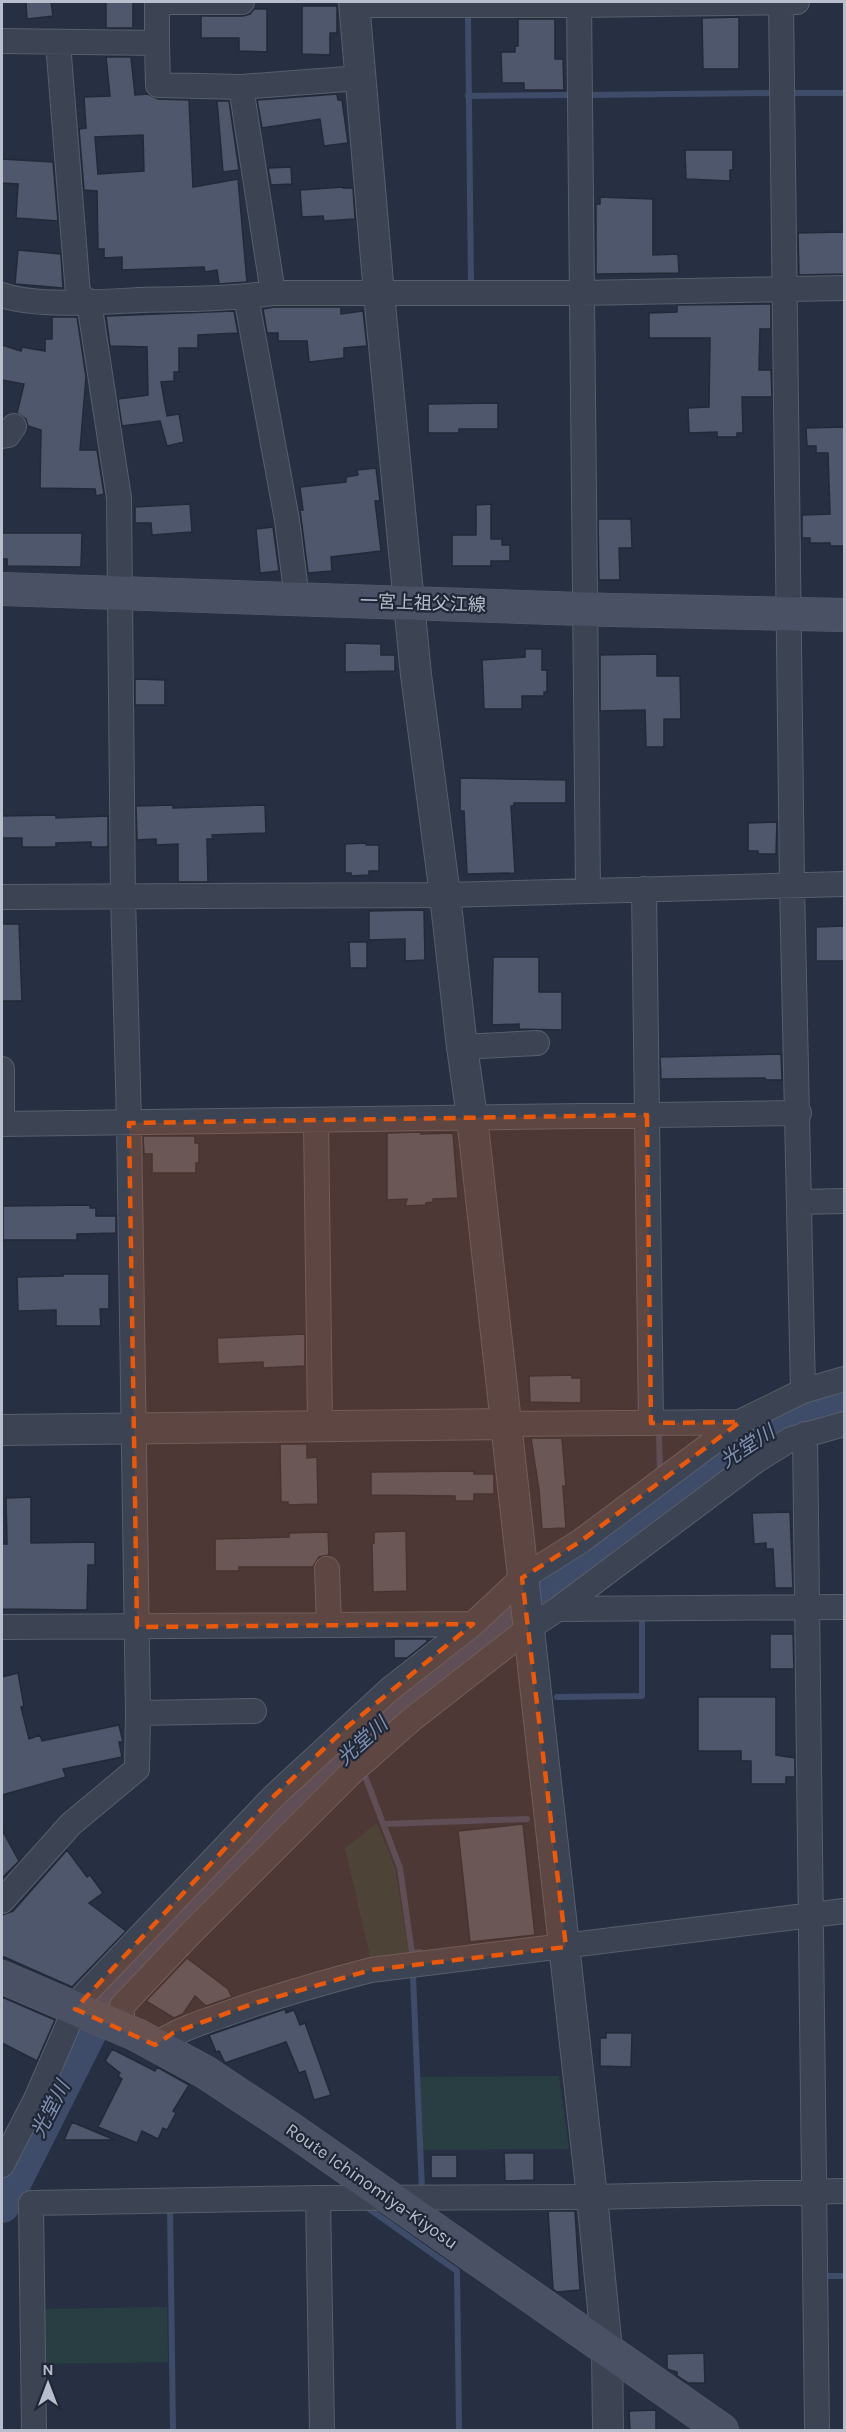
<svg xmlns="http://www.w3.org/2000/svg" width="846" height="2432" font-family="Karla,'Noto Sans JP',sans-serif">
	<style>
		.green { fill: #293e43 }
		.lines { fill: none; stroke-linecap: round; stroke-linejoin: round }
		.stream { stroke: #3e4c6a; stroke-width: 6 }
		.river { stroke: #3e4c6a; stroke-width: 36 }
		.building { fill: #4e576b; stroke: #222a39; stroke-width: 1.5; fill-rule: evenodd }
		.minor-casing { stroke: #575e6c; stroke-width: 26 }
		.tertiary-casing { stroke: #575e6c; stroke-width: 32 }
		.secondary-casing { stroke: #575e6c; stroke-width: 34 }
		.minor { stroke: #3c4352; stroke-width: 24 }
		.tertiary { stroke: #3c4352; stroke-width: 30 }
		.secondary { stroke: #4a5165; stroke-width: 33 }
		.marked { fill: #e8590c; fill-opacity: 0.2; stroke: #e8590c; stroke-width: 4.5; stroke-dasharray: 12 8; stroke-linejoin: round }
		.labels { text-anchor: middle; stroke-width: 4.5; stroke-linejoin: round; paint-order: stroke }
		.street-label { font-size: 18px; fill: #b9becc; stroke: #202837 }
		.water-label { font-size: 20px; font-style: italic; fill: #8191b2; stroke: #202837 }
	</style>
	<rect width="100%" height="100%" fill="#273042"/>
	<path class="green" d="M377,1823L395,1868L409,1956L372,1965L345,1848Z
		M559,2076L569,2149L423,2150L420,2077Z
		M167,2307L168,2362L39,2364L38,2309Z"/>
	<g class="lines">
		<path class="stream" d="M463,14L468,15L471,285
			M788,93H844
			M585,95L774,93
			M468,96L569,95
			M659,1433L660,1474
			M660,1491L661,1505
			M557,1697L642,1696V1622
			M365,1776L400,1868L412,1953L420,1952
			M383,1824L527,1819
			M413,1976L422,2190
			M365,2206L457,2271L459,2430
			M170,2208L173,2430
			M821,2276H844"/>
		<path class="river" d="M2,2205L105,2000L247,1852L344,1756L475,1641L704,1474L782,1422L844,1402"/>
	</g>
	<path class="building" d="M26,2H51L53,16L27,19Z
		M106,2H133V28H106Z
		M302,6H337V33H330V55L302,54Z
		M254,9H267V52L239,51V38H201V16H243L250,14Z
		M739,17V69H703L702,18Z
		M518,19H555V59H563L564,90H524V83H502L501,52H515V46H518Z
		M106,57H131L135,95L148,94L158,99L189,100L193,187L238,179L247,282L219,284L217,270L205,272L204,267L122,270V257L104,258V249H98L97,191L84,190L79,129L86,128L84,97L110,96ZM143,135L144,171L98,174L95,137Z
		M337,94L338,100H342L348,143L324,146L320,119L262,128L257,100Z
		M217,101H229L239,170L223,172Z
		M685,150H733V170H730V181L686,179Z
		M2,159L53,162L58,221L16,218L18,184L2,183Z
		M291,167L292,184L271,185L268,168Z
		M343,187V188H353L355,219L324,221L323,216L302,217L300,190Z
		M600,197L653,199V255L678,254L679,273L596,274V204H600Z
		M844,232V274L799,275L798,233Z
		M18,250L61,254L63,288L15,284Z
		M771,304V329H760L759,370H771L772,397H742L743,433H737V437H717V432L689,433L688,408L709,407L710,338H649V313L677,312V305Z
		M274,307H341V314L363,311L367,346L344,348V358L309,362L307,341H278V333H267L263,309Z
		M234,311L238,333L198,335V348H179V372H174V381L161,382L167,416L179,414L184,442L167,446L160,421L122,426L118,399L148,395L147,347L110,346L106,316Z
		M52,317H77L86,377L80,450H97L104,494L96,496L95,489L40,488L41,430L28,426L26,419L17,413L24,384L2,380V345L21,351L22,347L45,351V339H52Z
		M498,403V429H459V433H428V404Z
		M844,427V546H830V543H810V538H802V515L830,514L828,453H816V446H807L806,428Z
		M376,468L380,501H375L381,551L331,557L332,571L308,573L300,510H303L300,487L346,482V477L358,475L357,470Z
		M190,504L192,532L152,535L151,523H135V507Z
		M491,504V539H502V545H510V561H491V566H452V535H476V505Z
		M598,519H631L632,548H619L620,580H599Z
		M273,527L279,571L260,573L256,529Z
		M2,533H82L81,567L7,566V559H2Z
		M345,643L381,644V655H395V671L345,672Z
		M525,649H542V670H547V692H544V696H522V709H484L482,660L525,657Z
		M657,654V676H680L681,719H664V747H646L645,710L600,711V655Z
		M135,679L165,680V705H135Z
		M460,778L566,780V803H514V806H511L515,873L467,874L464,811H460Z
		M173,805V808L265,805L266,833L212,835L213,839H207L208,882H178V844L156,845V839L137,840L136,806Z
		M56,815V818L108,816V847H91V842L56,843V847H22V838H2V816Z
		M777,822L776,854H758V851H748V823Z
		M366,843V845H379V871H369V875L351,876V873H345V844Z
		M424,910L425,960L405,961V939L369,940V911Z
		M2,924H19L22,1001H2Z
		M844,926V961H816V927Z
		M349,942H367V968H350Z
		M493,957H539V992H562V1030L519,1029V1024L492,1025Z
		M781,1054L782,1080H766L765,1078L661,1079L660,1057Z
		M421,1132V1134L453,1133L458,1198L433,1199V1202L426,1203V1205L405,1206L407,1199L387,1200V1133Z
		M143,1136H195V1143H199V1163H196V1173H152V1154H144Z
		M90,1205V1208H96V1216H116V1233L77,1234V1240H3V1206Z
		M63,1274H109V1309H100L101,1326H56V1310L18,1311L17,1277L63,1276Z
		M305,1334V1366L263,1368V1362L218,1364L217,1338Z
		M572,1375V1378H581V1403L530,1402L529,1376Z
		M531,1438H562L566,1486H563L566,1528L542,1529L539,1490Z
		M280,1444H307V1458L317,1457L318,1504L288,1505V1502H281Z
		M474,1471V1474H494V1494H474V1501H455V1496L371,1495V1472Z
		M31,1497V1543L95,1542V1565H88L87,1610L2,1609V1544H7L6,1498Z
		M790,1512L793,1588H775L773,1549H766V1543L754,1544L752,1513Z
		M406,1531L407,1591L373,1592L372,1543H374V1532Z
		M328,1532L329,1555L319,1557L313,1567H239V1571H215V1539L289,1537V1533Z
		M770,1634H793L794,1669H770Z
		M394,1639H427V1642L407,1658H394Z
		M18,1673L24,1706L21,1707L29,1739L40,1735L42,1741L119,1725L123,1742H119L122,1757L63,1769L66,1777L2,1795V1677Z
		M698,1697H776V1755L795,1758V1777H786V1784H751V1761H741V1751H698Z
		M523,1824L535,1935L470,1942L458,1831Z
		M2,1830L19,1861L2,1878Z
		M67,1850L87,1877L90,1875L103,1893L89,1903L126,1931L72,1987L2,1956V1915L13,1911Z
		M187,1958L228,1989L232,1997L206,2006L195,1996L183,2014L174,2018L146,2001Z
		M2,1997L55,2020L37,2061L2,2043Z
		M285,2009L286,2013L294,2010L300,2025L305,2023L331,2095L314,2100L305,2071L299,2073L286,2042L225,2063L219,2051L216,2052L209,2035Z
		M606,2033H632L631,2067L600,2066V2038H606Z
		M112,2049L155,2071L157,2067L189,2085L173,2111L176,2113L167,2130L163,2128L158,2139L142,2131L137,2143L98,2127L122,2079L118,2076L120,2073L105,2061Z
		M72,2122L115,2140H64Z
		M504,2153H534V2180L505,2181Z
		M431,2155H457V2178H431Z
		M548,2211H575L580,2290L557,2292L553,2289Z
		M704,2353L705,2383H688L677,2376V2372L667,2369V2354Z
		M656,2410V2430H630L629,2411Z"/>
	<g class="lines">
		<g class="minor-casing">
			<path id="minor" d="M157,2H242
				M157,2V43
				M579,2L588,890
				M781,2L792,885L803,1391
				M354,5H579L797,2
				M2,41L157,43L158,85L241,87L360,78
				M241,87L273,293
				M2,295C37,307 101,302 139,300C184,299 229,299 273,293H581L844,288
				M246,297L287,520L297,599
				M2,436L8,435L14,426
				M644,889L651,1423
				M2,897L445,895L844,884
				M462,1047L537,1043
				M2,1069V1124
				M316,1121L320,1425
				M2,1124L799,1113
				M800,1202L844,1201
				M507,1424L740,1422L803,1391L844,1379
				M805,1434L817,2430
				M327,1569L329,1624
				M558,1609L844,1607
				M2,1627L473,1624L522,1578L581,1541L740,1422
				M138,1713L254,1711
				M2,1901L71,1824L137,1769L138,1713L129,1123L123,896L119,498L89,302L78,294L58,43
				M117,2026L122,2018V2006L189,1935L351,1773L411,1720L529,1628L558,1609L757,1460L791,1439L844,1424
				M155,2045C176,2031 199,2023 223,2015C272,1997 321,1983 371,1970L844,1911
				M2,2165L36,2099L75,2009L84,1995L274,1796L390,1689L473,1624
				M318,2198L322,2430
				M34,2430L31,2203L318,2198L592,2197L844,2191"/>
		</g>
		<g class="tertiary-casing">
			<path id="tertiary" d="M354,2L379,294L416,675L445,895L462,1047L472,1117L592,2197L607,2350L608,2430
				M2,1430L507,1424"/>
		</g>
		<g class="secondary-casing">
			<path id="secondary" d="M2,589L611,610L844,615
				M2,1977L137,2035L205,2072L291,2129L722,2430"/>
		</g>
		<use href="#minor" class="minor"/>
		<use href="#tertiary" class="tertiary"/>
		<use href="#secondary" class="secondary"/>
	</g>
	<path class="marked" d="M647,1115L651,1423L740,1422L581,1541L522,1578L566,1947L371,1970L252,2004L173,2033L155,2045L75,2009L274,1796L347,1727L473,1624L137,1627L129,1123Z"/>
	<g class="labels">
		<g class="street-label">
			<text transform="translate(423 603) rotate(2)" y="6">一宮上祖父江線</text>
			<text transform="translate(372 2186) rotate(35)" y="6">Route Ichinomiya-Kiyosu</text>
		</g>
		<g class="water-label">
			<text transform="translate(747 1446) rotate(-33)" y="7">光堂川</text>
			<text transform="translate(362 1741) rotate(-42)" y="7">光堂川</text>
			<text transform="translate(50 2109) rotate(-63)" y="7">光堂川</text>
		</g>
	</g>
	<rect width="846" height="2432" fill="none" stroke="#b9becc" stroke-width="6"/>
	<g transform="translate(48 2384)" stroke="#202837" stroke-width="4.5" paint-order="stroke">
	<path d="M0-4.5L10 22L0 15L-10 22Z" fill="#b9becc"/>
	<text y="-9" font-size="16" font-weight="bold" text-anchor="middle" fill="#b9becc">N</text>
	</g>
</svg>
